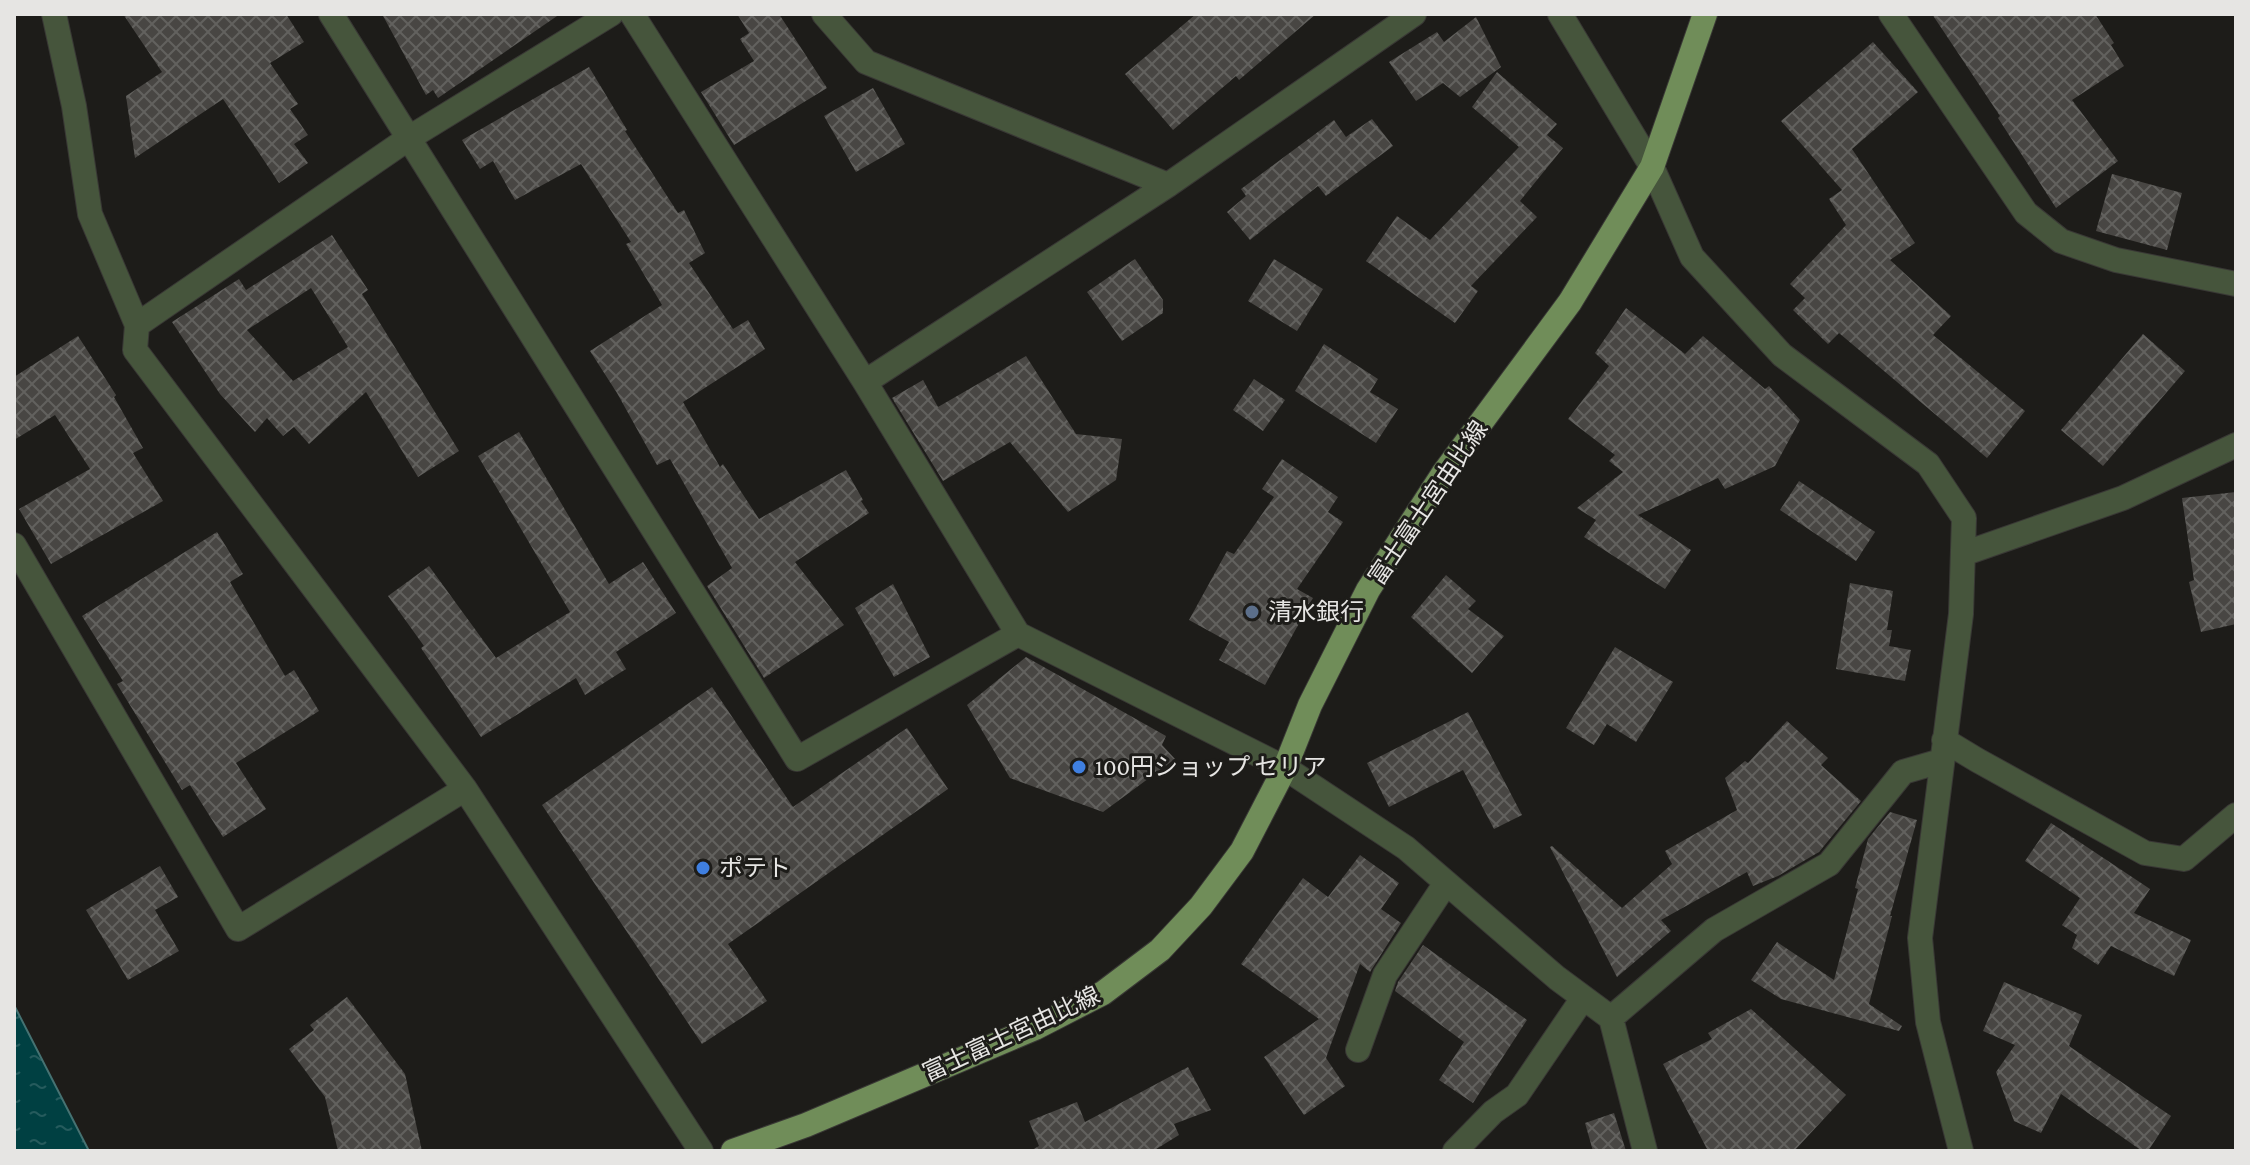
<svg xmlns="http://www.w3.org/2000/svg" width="2250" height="1165" font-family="'Crimson Pro','Noto Sans JP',serif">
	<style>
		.water { fill: url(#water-ripples); stroke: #457272; stroke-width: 2 }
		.building { fill: url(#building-cross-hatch); fill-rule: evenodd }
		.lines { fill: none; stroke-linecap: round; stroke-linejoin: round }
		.minor-casing { stroke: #393835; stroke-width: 26 }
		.major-casing { stroke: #393835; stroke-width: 26 }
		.minor { stroke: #46553c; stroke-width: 24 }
		.major { stroke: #708d59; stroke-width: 24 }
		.service-dot { fill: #5c6f8a; stroke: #1d1c19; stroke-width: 3 }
		.shop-dot { fill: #3f7fe0; stroke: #1d1c19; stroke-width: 3 }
		.labels { text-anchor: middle; stroke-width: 6; stroke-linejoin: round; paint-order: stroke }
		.street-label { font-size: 24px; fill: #e6e5e3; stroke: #1d1c19 }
		.poi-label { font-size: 24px; fill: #e6e5e3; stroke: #1d1c19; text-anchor: start }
	</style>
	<defs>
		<pattern id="water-ripples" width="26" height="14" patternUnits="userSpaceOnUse" patternTransform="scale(2)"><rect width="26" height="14" fill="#004042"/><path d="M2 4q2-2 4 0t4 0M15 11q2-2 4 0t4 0" fill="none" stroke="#255b5d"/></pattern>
		<pattern id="building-cross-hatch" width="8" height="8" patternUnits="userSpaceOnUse" patternTransform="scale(2)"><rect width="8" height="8" fill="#484643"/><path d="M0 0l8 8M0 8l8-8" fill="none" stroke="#62615e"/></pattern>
	</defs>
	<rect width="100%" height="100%" fill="#1d1c19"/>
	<path class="water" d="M14,1005L89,1151H14Z"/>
	<path class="building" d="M123,14H286L304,42L270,63L298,104L290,109L308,135L294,144L308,163L279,183L223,99L135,158L126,96L162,72Z
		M382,14H560L438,98L433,90L426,95Z
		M737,14H779L827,88L734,145L701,92L754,61L740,39L749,33Z
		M1196,14H1316L1239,80L1236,76L1173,130L1125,74Z
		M1932,14H2095L2114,43L2111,45L2124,66L2072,100L2118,161L2056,208L1998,118L2000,116Z
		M1476,17L1501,67L1460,97L1443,83L1416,101L1389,62L1437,32L1444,42Z
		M1873,42L1918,92L1852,149L1915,243L1890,260L1951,316L1933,335L2025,411L1987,458L1839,333L1828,344L1793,310L1805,298L1790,284L1846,225L1829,199L1842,190L1781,121Z
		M589,67L627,130L625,131L678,213L684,210L705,253L689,263L733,329L748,320L765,349L683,402L720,467L723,464L759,519L846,470L863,500L861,501L869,513L795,562L844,625L764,678L707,586L732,568L670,459L657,465L617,393L590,351L662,305L626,244L631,242L581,164L515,200L493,161L480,169L462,140Z
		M1497,72L1557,124L1547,135L1563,148L1520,201L1537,217L1471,286L1478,291L1455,323L1366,261L1397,216L1430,240L1519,147L1472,107Z
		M873,88L905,144L856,172L824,116Z
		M1372,119L1393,146L1326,196L1318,186L1250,240L1227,212L1246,196L1241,189L1334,120L1346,137Z
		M2112,174L2182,193L2167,250L2096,231Z
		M332,235L368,290L362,294L459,451L418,477L366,392L309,444L294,427L283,436L267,418L255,432L220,394L172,322L239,279L246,290ZM311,288L348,347L293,381L247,330Z
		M1135,259L1163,300V313L1122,341L1087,292Z
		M1274,259L1323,289L1297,331L1248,301Z
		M1626,308L1685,354L1703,336L1765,389L1769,386L1800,420L1775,466L1725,489L1718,478L1638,515L1691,550L1665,589L1584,537L1596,520L1577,508L1623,472L1609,461L1615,455L1568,419L1609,366L1595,353Z
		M2143,334L2185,371L2103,466L2061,430Z
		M78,336L116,395L114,397L143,448L133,453L163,501L51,564L19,509L90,469L55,415L14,440V377Z
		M1324,344L1378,379L1370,392L1398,409L1376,443L1295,391Z
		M1026,356L1076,434L1122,439L1116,480L1068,512L1010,442L943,481L892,398L923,380L938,407Z
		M1254,379L1285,400L1263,431L1233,410Z
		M519,432L609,584L643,562L676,613L616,652L626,669L585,695L576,678L481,737L421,648L424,646L388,596L429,566L496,658L570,612L478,456Z
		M1282,459L1338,497L1328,512L1343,522L1297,589L1313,598L1265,685L1219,660L1229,642L1189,620L1227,551L1234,554L1274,497L1262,489Z
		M1799,481L1875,532L1856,561L1780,510Z
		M2236,492V624L2201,632L2189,582L2194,580L2182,498Z
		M217,532L243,574L230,582L285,676L294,670L319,711L236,763L266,809L223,837L190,785L182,790L117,684L123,681L82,616Z
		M1446,575L1476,601L1468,609L1504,636L1472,673L1411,617Z
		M1850,583L1893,591L1887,630H1892L1889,646L1911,650L1905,681L1836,669Z
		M893,584L930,657L894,677L855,608Z
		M1615,647L1673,682L1636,742L1607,724L1594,745L1566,728Z
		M1026,657L1166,736L1162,745L1175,759L1103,812L1010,778L967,705Z
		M712,687L793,807L907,728L948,789L728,944L767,1001L702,1044L542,805Z
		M1468,712L1522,815L1494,829L1463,770L1389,807L1367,763Z
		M1787,721L1828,758L1821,765L1861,801L1819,852L1778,876L1753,886L1747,872L1661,920L1671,931L1617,977L1550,847L1552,846L1622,908L1672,864L1665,851L1737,810L1725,778L1745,761L1748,763Z
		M1890,812L1917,820L1890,916H1892L1869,1004L1902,1026L1899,1031L1781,999L1751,980L1777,942L1834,980L1858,889L1855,888L1868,839Z
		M2051,823L2150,889L2134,913L2191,940L2174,976L2111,946L2098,965L2072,948L2077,935L2062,925L2080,898L2025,861Z
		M1360,855L1399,883L1381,909L1401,923L1370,972L1360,964L1326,1058L1345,1086L1304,1115L1264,1057L1319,1019L1241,964L1303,878L1328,897Z
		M160,866L178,897L155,910L179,951L128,980L86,910Z
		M1423,945L1527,1020L1473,1103L1439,1080L1464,1042L1395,991L1398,982Z
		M2004,982L2082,1015L2069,1046L2171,1116L2148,1151H2142L2061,1094L2041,1133L2014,1121L1996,1072L2015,1045L1983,1031Z
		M347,997L405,1074L422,1151H338L325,1097L289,1049L314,1030L310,1025Z
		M1751,1009L1846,1095L1794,1151H1708L1663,1064L1712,1039L1708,1033Z
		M1188,1067L1211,1110L1174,1124L1179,1135L1153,1151H1030L1039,1146L1029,1121L1077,1102L1085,1122Z
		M1614,1113L1626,1151H1593L1585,1123Z"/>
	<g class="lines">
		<g class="minor-casing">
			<path id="minor" d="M54,14L74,106L90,214L137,325L135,350L465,789L701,1151
				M331,14L797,759L1018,634
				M632,14L865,382L1018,634L1285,768L1406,848L1557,978L1611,1018L1645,1151
				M824,14L866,62L1168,185
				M1560,14L1652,167L1692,257L1782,355L1928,464L1964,518L1961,614L1920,938L1928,1022L1961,1151
				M1891,14L2026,213L2061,241L2116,260L2236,284
				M137,325L409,138L611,14
				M865,382L1168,185L1414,14
				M14,545L238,929L465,789
				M1963,554L2123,498L2236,445
				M1944,740L1977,760L2145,853L2184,859L2236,815
				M1611,1018L1714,930L1829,864L1903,772L1941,761
				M1358,1050L1385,975L1446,883
				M1455,1151L1493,1112L1517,1095L1583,998"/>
		</g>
		<g class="major-casing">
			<path id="major" d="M733,1151L806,1125L1035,1028L1103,993L1160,950L1201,906L1242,851L1285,768L1310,705L1368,590L1443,474L1570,302L1652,167L1705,14"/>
		</g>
		<use href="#minor" class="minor"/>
		<use href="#major" class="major"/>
	</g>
	<circle class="service-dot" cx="1252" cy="612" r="8"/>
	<g class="shop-dot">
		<circle cx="1079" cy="767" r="8"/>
		<circle cx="703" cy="868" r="8"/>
	</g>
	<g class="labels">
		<g class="street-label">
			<text transform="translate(1428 503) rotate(-56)" y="8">富士富士宮由比線</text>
			<text transform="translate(1011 1034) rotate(-25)" y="8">富士富士宮由比線</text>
		</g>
		<g class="poi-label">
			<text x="1268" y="620">清水銀行</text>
			<text x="1095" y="775">100円ショップ セリア</text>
			<text x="719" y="876">ポテト</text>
		</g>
	</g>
	<rect width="2250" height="1165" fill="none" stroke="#e6e5e3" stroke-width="32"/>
</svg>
